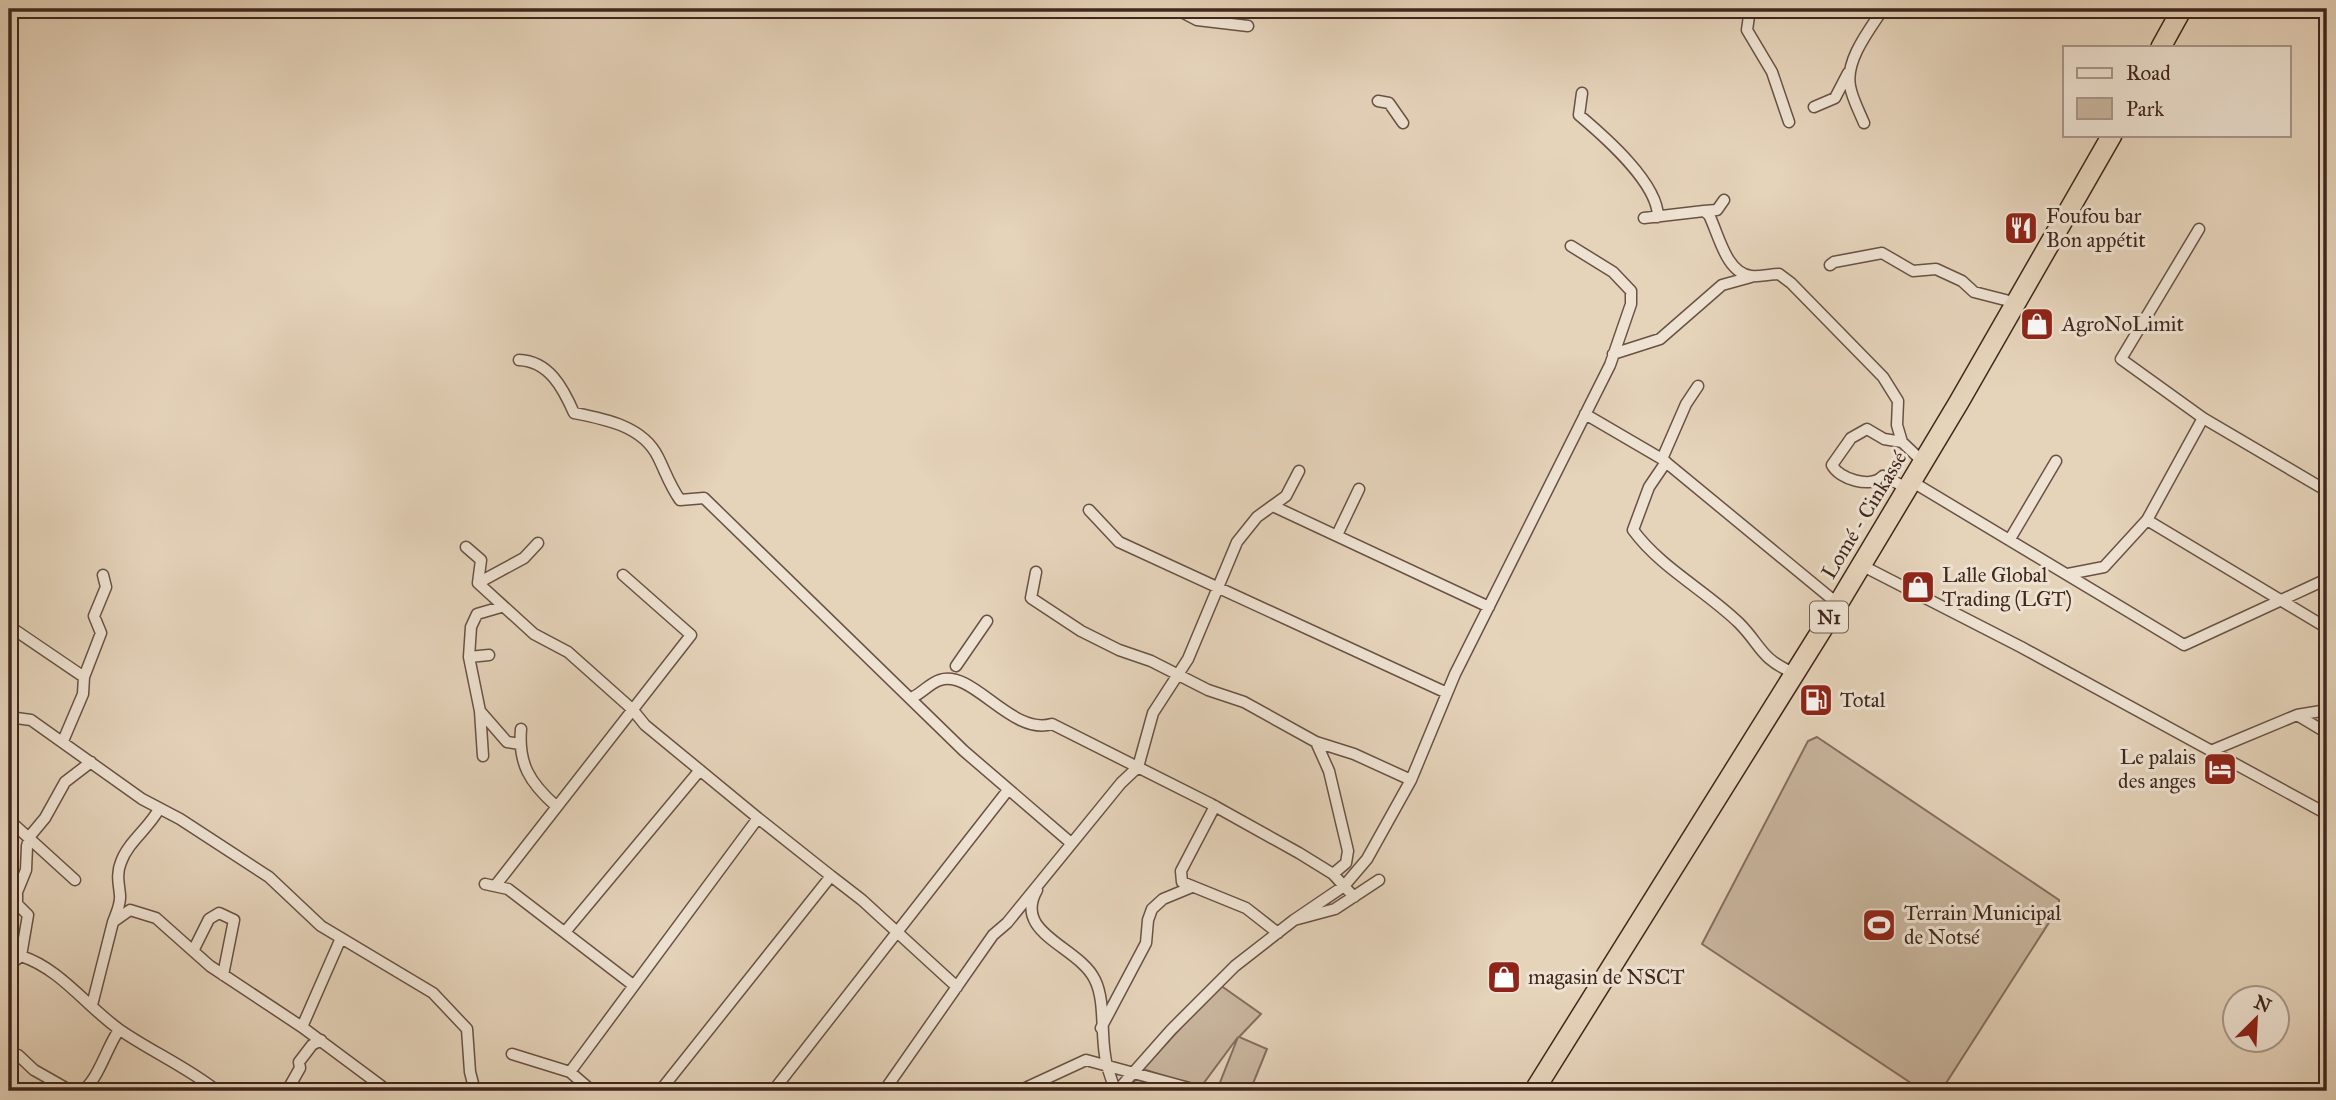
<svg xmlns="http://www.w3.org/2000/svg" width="2336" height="1100" font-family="'IM FELL Great Primer',serif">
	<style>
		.green { fill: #c9b69f; stroke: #846e5e; stroke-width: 2 }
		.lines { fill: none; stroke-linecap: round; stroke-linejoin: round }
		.street-casing { stroke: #695244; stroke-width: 13 }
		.highway-casing { stroke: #40271c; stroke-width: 22 }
		.street { stroke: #eee2d2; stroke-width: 10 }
		.highway { stroke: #e5d3ba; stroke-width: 19 }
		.labels { text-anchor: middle; stroke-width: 6; stroke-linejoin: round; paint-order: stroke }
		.shield { fill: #eee2d2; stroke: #745f53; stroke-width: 2 }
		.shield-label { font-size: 19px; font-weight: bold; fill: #40271c }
		.poi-label { font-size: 21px; fill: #40271c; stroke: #eee2d2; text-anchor: start }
		.street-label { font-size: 21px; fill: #40271c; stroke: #eee2d2 }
	</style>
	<rect width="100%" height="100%" fill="#e5d3ba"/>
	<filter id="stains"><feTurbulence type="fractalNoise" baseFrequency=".00286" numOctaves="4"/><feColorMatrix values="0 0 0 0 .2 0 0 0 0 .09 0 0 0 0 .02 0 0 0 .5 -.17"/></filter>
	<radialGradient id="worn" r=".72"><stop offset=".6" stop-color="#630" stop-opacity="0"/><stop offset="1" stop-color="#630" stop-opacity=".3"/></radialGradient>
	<path class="green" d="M1817,737L2059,900V907L1941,1091H1923L1702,944L1808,741Z
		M1220,985L1261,1014L1239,1037L1267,1049L1250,1091H1233L1219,1085L1238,1037L1200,1088L1143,1069Z
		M1136,1079L1181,1091H1127Z"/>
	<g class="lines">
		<g class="street-casing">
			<path id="street" d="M1176,9L1197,20L1248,26
				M1750,9L1747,30L1772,72L1789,122
				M1582,93L1579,115C1605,137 1658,183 1658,217
				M1378,101L1389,103L1403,123
				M1814,107L1835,98L1848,73
				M1864,123C1859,111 1852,98 1850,86C1845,60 1870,29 1883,9
				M1704,211L1717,210L1724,200
				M1644,218L1704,211L1709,215C1719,235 1726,273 1751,276C1760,277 1770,274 1779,274L1791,283L1883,377L1898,401L1897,425L1902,442L1923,462
				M2199,229L2121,359L2203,418
				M1830,265L1834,262L1882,253L1913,271L1936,269L1962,281L1974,292L2017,303
				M1613,354L1660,339L1722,285L1751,277
				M519,360C549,361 563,388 574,413C605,419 643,426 658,457C666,473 669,484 680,500L704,498L964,751L1071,843
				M1585,414L1662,459L1838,604
				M1902,442L1884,439L1867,429L1851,438L1832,465C1839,479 1871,489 1883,476L1907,488
				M1662,459L1686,404L1698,386
				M1666,462L1649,487L1633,530C1661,568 1705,590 1739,623C1761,645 1760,659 1794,673
				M1911,481L2184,645L2327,579
				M1275,507L1489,607
				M1089,510L1119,542L1447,693
				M2147,520L2327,628
				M1337,535L1359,489
				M2010,539L2056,461
				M466,547L481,560L478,583L534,634L568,652L632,709L645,725L758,818L570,1072
				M1861,565L2021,647L2327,814
				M1036,572L1031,598L1081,631L1119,650L1151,661L1208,690L1244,702L1316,742L1354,754L1411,780
				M2068,574L2104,567L2147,520L2203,418L2327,491
				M478,583L524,558L538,543
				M9,626L84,677L83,694L63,741
				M489,655L469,657L480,711L507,742L520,744
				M469,657L471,627L477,614L501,607
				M956,666L987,621
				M84,677L101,633L94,616L106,587L103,575
				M913,697C922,693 930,683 940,680C973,669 1011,736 1052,724L1211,804L1299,853L1333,874L1354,897
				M480,711L483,756
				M2297,715L2327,733
				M9,717L31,720L142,799L180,819L269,877L321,926L433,993L467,1029L470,1072L475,1091
				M521,729C518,764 530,783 556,806
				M1316,742L1329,771L1348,851L1346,863L1333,874
				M2213,750L2297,715L2327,710
				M1215,806L1181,871L1182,882L1246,908L1278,933
				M758,818L831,876
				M9,820L75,880
				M485,884L508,889L633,985
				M495,886L691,635L623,575
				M1037,890C1012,934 1079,946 1095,980C1105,1000 1101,1032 1105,1055C1106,1067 1112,1079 1115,1091
				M1294,920L1344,886L1367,859L1411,780L1455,674L1610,365L1631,304V291L1613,272L1571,246
				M113,922C116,914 121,904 120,895C119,884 116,874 121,862C128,842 149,828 159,809
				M565,932L700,770
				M193,951L209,919L219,913L234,920L223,975
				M21,956L28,915L17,904V892L26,870L27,846L30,836L45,818L65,782L91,762
				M9,965L21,956C61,969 86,1006 120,1030C152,1052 187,1067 217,1091
				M92,1005L113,922L130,910L156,918L210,966L302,1027L388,1091
				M302,1027L341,938
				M1101,1028L1146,943L1148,920L1152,909L1163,899L1192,887
				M512,1054L570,1072L592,1091
				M18,1055L34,1070L71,1091
				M81,1091C97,1084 107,1046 119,1030
				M287,1091L300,1068L299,1062L312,1045L321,1040
				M660,1091L831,876L862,900L957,987
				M773,1091L1008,790
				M884,1091L993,935L1007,923L1121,783L1138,767L1153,713L1188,659L1237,542L1257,517L1286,496L1299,471
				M1019,1091L1086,1060L1200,1091
				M1117,1091L1171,1030L1235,966L1294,920L1335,909L1379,880"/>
		</g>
		<g class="highway-casing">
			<path id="highway" d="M2161,47L2182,9
				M1534,1091L1838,604L1959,402L2112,135"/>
		</g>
		<use href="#street" class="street"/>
		<use href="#highway" class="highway"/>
	</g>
	<defs>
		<g id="restaurant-square" transform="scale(1.75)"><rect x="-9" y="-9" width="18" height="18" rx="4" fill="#8f2418" stroke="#eee2d2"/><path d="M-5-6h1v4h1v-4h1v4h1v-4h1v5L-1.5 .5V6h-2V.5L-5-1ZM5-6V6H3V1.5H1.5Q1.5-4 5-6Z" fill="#fff"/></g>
		<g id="shop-square" transform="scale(1.75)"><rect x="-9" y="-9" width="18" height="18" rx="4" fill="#8f2418" stroke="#eee2d2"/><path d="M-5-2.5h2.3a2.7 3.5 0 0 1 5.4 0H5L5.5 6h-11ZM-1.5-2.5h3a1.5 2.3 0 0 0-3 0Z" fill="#fff"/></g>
		<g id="fuel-square" transform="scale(1.75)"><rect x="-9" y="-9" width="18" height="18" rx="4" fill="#8f2418" stroke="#eee2d2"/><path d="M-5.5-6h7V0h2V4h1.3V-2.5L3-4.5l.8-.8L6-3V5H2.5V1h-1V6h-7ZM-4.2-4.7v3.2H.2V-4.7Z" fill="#fff"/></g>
		<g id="hotel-square" transform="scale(1.75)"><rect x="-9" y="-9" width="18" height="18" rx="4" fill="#8f2418" stroke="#eee2d2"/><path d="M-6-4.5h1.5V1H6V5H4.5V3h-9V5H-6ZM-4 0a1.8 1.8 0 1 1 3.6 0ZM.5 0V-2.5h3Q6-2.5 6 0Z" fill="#fff"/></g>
		<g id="stadium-square" transform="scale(1.75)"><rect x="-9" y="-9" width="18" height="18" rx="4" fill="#8f2418" stroke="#eee2d2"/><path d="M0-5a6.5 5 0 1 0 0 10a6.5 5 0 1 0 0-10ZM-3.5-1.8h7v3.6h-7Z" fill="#fff"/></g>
	</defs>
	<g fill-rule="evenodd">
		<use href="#restaurant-square" x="2021" y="228"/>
		<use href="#shop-square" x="2037" y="324"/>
		<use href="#shop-square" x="1918" y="587"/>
		<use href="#fuel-square" x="1816" y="700"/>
		<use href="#hotel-square" x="2220" y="769"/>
		<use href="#stadium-square" x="1879" y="925"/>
		<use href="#shop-square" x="1504" y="977"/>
	</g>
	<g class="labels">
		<rect class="shield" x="1810" y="601.5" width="38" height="31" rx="5"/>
		<g class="shield-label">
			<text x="1829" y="624">N1</text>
		</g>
		<g class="poi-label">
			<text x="2046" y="223">Foufou bar<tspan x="2046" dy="24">Bon appétit</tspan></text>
			<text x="2062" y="331">AgroNoLimit</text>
			<text x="1942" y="582">Lalle Global<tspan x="1942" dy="24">Trading (LGT)</tspan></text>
			<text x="1840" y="707">Total</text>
			<text x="2196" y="764" text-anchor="end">Le palais<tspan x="2196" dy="24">des anges</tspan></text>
			<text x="1904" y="920">Terrain Municipal<tspan x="1904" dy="24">de Notsé</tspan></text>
			<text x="1528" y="984">magasin de NSCT</text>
		</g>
		<g class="street-label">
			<text transform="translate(1864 515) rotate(-59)" y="7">Lomé - Cinkassé</text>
		</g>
	</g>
	<rect width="2336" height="1100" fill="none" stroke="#e5d3ba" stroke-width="35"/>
	<rect x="10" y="10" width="2315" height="1079" fill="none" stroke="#40271c" stroke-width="3.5"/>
	<rect x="18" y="18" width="2301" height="1065" fill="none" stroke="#40271c" stroke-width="2"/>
	<rect x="2063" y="46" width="228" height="91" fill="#eee2d2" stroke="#a89789" stroke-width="2"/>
	<rect x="2077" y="68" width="35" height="10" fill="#eee2d2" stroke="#a89789" stroke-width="2"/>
	<text x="2126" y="80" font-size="21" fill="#40271c">Road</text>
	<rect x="2077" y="98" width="35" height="21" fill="#c9b69f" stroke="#a89789" stroke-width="2"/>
	<text x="2126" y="116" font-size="21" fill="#40271c">Park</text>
	<g transform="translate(2256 1019) rotate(24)"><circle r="33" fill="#eee2d2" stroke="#a89789" stroke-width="2"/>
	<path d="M0-5L12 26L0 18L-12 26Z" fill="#8f2418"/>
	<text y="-10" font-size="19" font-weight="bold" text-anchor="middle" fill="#40271c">N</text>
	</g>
	<rect width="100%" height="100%" filter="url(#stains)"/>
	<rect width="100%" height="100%" fill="url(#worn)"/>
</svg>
